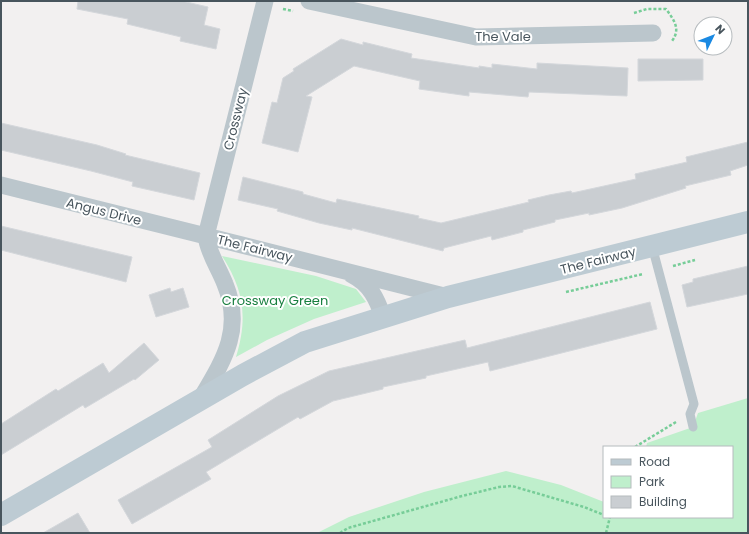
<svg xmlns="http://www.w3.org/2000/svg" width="749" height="534" font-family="Poppins,sans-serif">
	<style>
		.green { fill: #bfefcc }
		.building { fill: #caced2; stroke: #d4d7db }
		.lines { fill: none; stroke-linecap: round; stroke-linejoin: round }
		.path { stroke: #77cd98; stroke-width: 2.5; stroke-dasharray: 3 2; stroke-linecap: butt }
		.lane { stroke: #bbc6cc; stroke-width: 9 }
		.street { stroke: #bbc6cc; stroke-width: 17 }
		.secondary { stroke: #bdcbd3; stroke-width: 22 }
		.labels { text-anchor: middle; stroke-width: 4; stroke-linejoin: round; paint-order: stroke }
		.street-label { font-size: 13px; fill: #48555d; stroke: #fff }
		.park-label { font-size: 13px; fill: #187f3f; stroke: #fff }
	</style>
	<rect width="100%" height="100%" fill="#f2f0f0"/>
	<path class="green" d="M222,256L316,276L356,289L366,302L314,319L267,340L236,357C248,318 244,290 222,256Z
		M748,398V533H317L349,517L424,492L506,471L561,485L604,502V517H732V447H646L647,443L693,427L698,413Z"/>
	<path class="building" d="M78,1H182L208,7L204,25L220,29L216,49L180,41L181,37L127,24L128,19L77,9Z
		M341,39L363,45V42L412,54L411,58L479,68V66L492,68V64L537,69V63L628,68L627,96L529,92L528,97L469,92V96L419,89L420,81L354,66L306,96L312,97L298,152L262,143L272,102L277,103L283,78L294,71L293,69Z
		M638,59H703V80L638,81Z
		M1,123L97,145L126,154L125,155L200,173L194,200L132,186L133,182L91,171L1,150Z
		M748,142V165L730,171L731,175L685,186L686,188L622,208L589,215V213L555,220V222L523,230V232L492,240L491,236L444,248L443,251L352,228V230L319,223L277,211L278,209L238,200L243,177L303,192V194L336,203L337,199L419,216L418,218L441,223L529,202L528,200L549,195L571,191L572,193L636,179L635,174L687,162L686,157Z
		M1,226L132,257L126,282L1,250Z
		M748,266V294L687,307L682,285L693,282V279Z
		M170,288L171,292L183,288L189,307L156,317L149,295Z
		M650,302L657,329L490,371L488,362L426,376V378L383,387V389L333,401L300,419L298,417L206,472L211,479L132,524L118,500L212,447L208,440L278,396L329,371L465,340L467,348Z
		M144,343L159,360L135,380L134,379L85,408L83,405L1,455V424L56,389L58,391L103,363L109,373Z
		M78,513L90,533H43Z"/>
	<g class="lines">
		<path class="path" d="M283,9L293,11
			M634,13L647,9H666C674,20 681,29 672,41
			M673,266L695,260
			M566,292L643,274
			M635,447L676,422
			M340,533L348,528L462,496L499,487L512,486L584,507L604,515
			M606,533L610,517"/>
		<path class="lane" d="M652,246L694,404L690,414L693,427"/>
		<path class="street" d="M309,1L476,37L653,33
			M1,185L206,236L265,1
			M352,275C370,284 377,299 383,317
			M200,400C223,361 244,330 225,284C219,268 208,253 206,236L448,297"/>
		<path class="secondary" d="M1,515L243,375L305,342L448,297L748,222"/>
	</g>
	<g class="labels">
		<g class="street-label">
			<text x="503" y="41">The Vale</text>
			<text transform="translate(235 119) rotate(-76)" y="5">Crossway</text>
			<text transform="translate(104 211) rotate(14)" y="5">Angus Drive</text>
			<text transform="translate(255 248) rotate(14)" y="5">The Fairway</text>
			<text transform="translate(598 260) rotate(-14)" y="5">The Fairway</text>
		</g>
		<g class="park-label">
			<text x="275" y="305">Crossway Green</text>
		</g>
	</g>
	<rect width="749" height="534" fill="none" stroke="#48555d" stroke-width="4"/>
	<rect x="603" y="446" width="130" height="72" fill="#ffffff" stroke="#b6bbbe"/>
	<rect x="611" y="459" width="20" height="6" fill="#bdcbd3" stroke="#b6bbbe"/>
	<text x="639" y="466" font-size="12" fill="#48555d">Road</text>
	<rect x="611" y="476" width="20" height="12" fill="#bfefcc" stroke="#b6bbbe"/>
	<text x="639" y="486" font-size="12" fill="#48555d">Park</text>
	<rect x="611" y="496" width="20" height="12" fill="#caced2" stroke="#b6bbbe"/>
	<text x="639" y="506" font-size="12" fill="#48555d">Building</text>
	<g transform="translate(713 36) rotate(47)"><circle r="19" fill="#ffffff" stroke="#b6bbbe"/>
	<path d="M0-3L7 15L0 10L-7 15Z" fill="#1a89e2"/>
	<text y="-6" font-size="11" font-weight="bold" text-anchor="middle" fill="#48555d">N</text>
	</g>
</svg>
